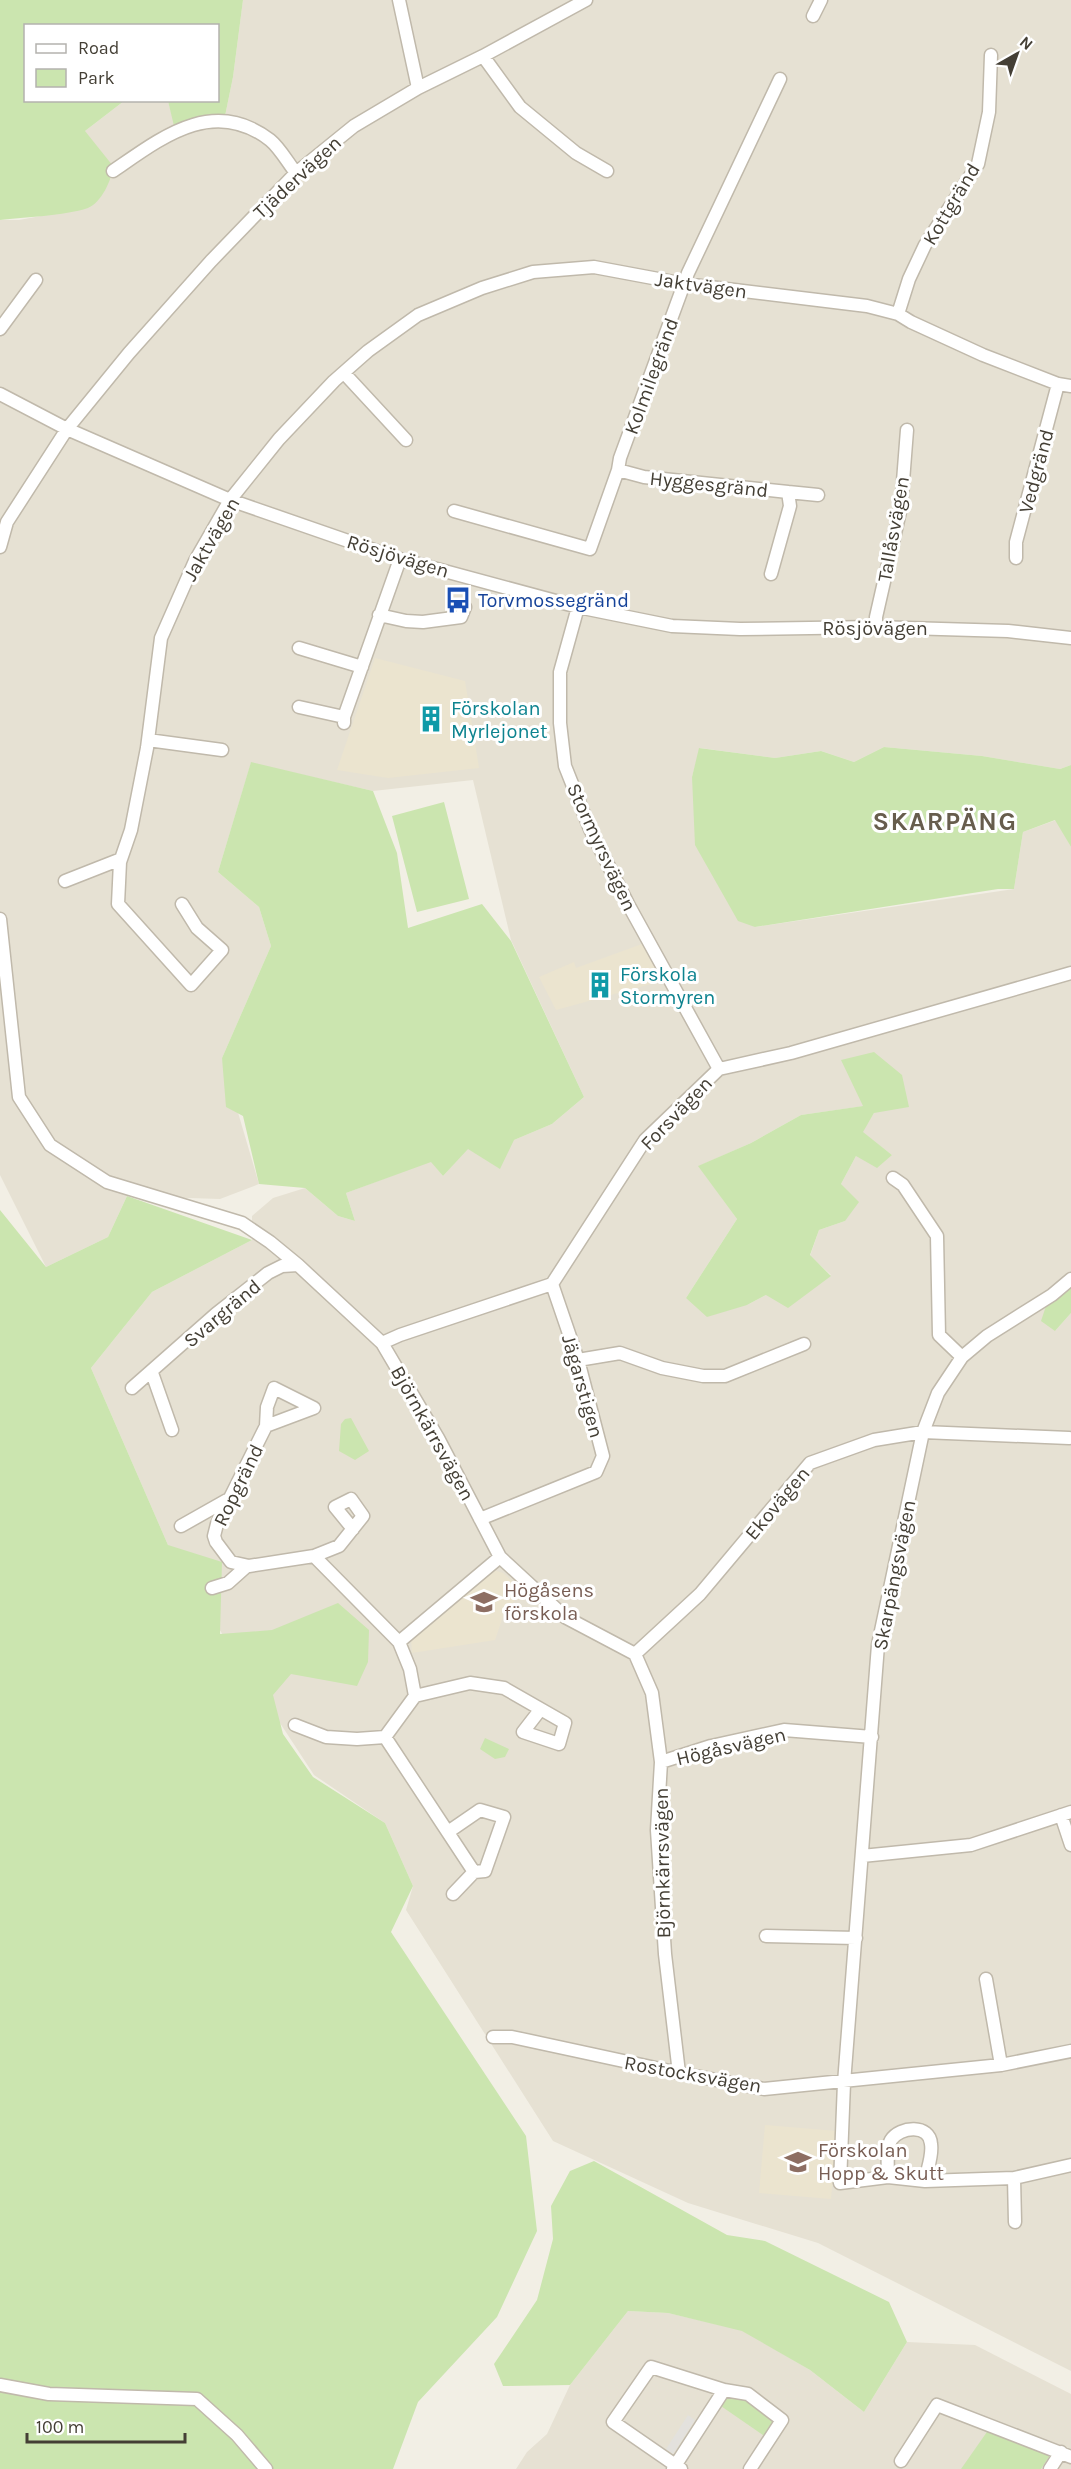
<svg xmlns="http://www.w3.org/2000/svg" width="1071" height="2469" font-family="Karla,sans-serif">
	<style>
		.residential { fill: #e6e1d3; fill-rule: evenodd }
		.education { fill: #ebe4cf }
		.green { fill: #cbe5af }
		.parking { fill: #e3e1dd }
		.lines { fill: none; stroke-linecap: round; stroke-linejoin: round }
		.street-casing { stroke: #c0b9ab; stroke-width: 15 }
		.street { stroke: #fff; stroke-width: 12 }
		.labels { text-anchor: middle; stroke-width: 6; stroke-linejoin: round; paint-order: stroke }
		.street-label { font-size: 20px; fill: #443f35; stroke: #fff }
		.transit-label { font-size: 20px; fill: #164399; stroke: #fff; text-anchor: start }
		.culture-label { font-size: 20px; fill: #0d838f; stroke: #fff; text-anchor: start }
		.education-label { font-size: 20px; fill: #785e54; stroke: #fff; text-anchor: start }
		.district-label { font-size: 26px; font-weight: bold; letter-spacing: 1.5px; fill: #675d4d; stroke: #fff }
	</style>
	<rect width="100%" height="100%" fill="#f2efe5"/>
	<path class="residential" d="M243,0H1071V765L1060,769L982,756L884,747L854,762L821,751L775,758L700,748L692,777L755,927L1014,889L1023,832L1056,820L1071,847V1278L1055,1331L1071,1313V2371L818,2243L688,2203L553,2141L406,1910L413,1886L385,1823L314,1775L229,1645L168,1545L91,1368L152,1292L252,1240V1216L273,1198L305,1188L338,1216L355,1221L346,1193L431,1161L443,1176L467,1149L514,1140L552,1124L584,1097L511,940L473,780L373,791L251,763L218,872L259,907L271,946L222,1058L259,1184L220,1199L127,1196L108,1237L46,1267L0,1175V220H19L90,207L85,131L124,101H168L175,126L210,114L225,116L233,77ZM842,1060L874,1113L862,1132L892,1155L856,1156L841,1184L845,1221L819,1230L810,1256L831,1275L766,1295L747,1305L686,1298L737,1219L699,1166L751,1143L801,1115L864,1106Z
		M628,2311L668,2313L742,2330L810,2370L864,2412L907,2342L975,2345L1071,2394V2469H516L527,2452L547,2434L570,2385Z"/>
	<path class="education" d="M375,658L465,681L479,768L388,778L337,770Z
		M642,944L662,981L556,1010L539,977L574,962L576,968Z
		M494,1570L503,1573L523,1591L504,1613L495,1640L412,1653L411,1638Z
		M765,2125L837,2131L831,2199L759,2193Z"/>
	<path class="green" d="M0,0H243L233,77L225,116L210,115L174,126L168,101L218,100V26H26V100L124,101L85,131L113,166C112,180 101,203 88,208C64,216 24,217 0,220Z
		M884,747L982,756L1060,769L1071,765V847L1055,820L1023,832L1014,889H998L755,927L738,921L695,845L692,777L699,748L775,758L821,751L854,762Z
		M251,762L373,791L397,853L408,928L482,904L511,941L584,1097L552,1124L514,1140L500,1169L468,1149L443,1176L431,1162L346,1193L355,1221L338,1216L305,1188L259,1184L243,1116L226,1107L222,1058L271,946L259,907L218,872Z
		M444,802L469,899L417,912L392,816Z
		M874,1052L902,1075L909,1107L874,1113L863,1132L892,1155L877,1168L856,1156L841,1184L859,1202L845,1221L819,1230L810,1255L831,1276L788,1308L766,1295L747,1305L707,1317L686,1298L737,1219L698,1166L751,1143L801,1115L863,1106L841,1060Z
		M127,1196L252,1240L152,1292L91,1368L168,1545L222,1562L220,1634L272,1630L338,1603L369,1630L368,1662L357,1686L291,1674L273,1695L283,1734L313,1777L385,1823L413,1886L391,1932L526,2136L537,2231L497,2317L418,2402L393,2469H0V1210L46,1267L108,1237Z
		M1071,1286V1313L1055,1331L1041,1321L1046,1306Z
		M351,1418L369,1451L355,1460L339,1451L341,1424L345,1419Z
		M485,1738L509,1749L505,1757L495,1759L480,1749Z
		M594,2161L727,2235L765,2241L889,2302L907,2342L864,2412L810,2370L742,2331L668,2313L628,2311L570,2385L503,2386L494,2364L537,2300L553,2239L551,2206L570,2171Z
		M723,2395L747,2400L772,2420L773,2425L766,2437L718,2404Z
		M989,2429L1054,2449L1041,2469H961Z"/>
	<path class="parking" d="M688,2415L695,2420L673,2454L666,2449Z"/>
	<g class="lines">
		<g class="street-casing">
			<path id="street" d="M399,0L418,88
				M813,16L821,0
				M483,56L520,107L576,153L607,171
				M113,171C161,138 213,96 270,140C280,148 288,163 296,173
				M898,314L909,279L925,245L978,164L989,112L991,55
				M0,329L36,280
				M344,373L406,440
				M0,394L67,429L230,500L400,559L578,607L672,626L740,629L874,627L1008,631L1071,638
				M618,470L644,477L788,492L790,506L771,574
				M788,492L818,495
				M454,511L590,549L618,470L620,458L688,273L780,79
				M0,547L7,522L67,429L129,353L211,261L296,173L354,126L418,88L483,56L586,0
				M1016,558V542L1058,384
				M578,607L560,672V723L565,766L590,829L628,904L719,1069
				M379,615L406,621L423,622L461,617L465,607
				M876,627V617L901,507L907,430
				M299,648L362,667
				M299,707L344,717
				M344,723V717L400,559
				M148,740L222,750
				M65,881L121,859
				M182,904L197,928L222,950L191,985L118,904L120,862L131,830L147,748L161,638L195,561L230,500L279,439L334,381L368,351L418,315L482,288L533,272L594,267L685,284L867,306L898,314L911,322L983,355L1058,384L1071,386
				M0,919L19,1097L50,1145L107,1182L242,1223L270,1242L298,1265L382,1343L438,1438L500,1557L565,1617L635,1654L652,1693L661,1762L657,1830L665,1954L679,2073
				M893,1178L903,1185L937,1236L939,1335L962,1357
				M382,1343L400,1335L552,1284L645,1140L719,1069L791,1053L1071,973
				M578,1360L620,1353L662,1368L703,1376H725L804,1344
				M152,1373L172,1430
				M132,1388L216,1314L268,1273L282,1266L298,1265
				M266,1426L267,1407L274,1388L314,1408L266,1426L217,1524L214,1536L216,1542L231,1562L249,1566L314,1556L399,1642L410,1669L415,1696L385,1737L357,1739L326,1737L295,1725
				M480,1519L596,1472L603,1456L578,1360L552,1284
				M181,1526L227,1500
				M314,1556L339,1546L363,1516L351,1499L335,1507L353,1529
				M212,1588L228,1583L247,1566
				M399,1642L500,1557
				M635,1654L700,1594L810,1463L874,1440L923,1432L1069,1438
				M415,1696L470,1683L504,1688L565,1723L559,1744L523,1732L540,1710
				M385,1737L474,1872L485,1871L504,1817L480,1810L448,1832
				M661,1762L711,1746L784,1730L872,1737
				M1061,1815L1071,1845
				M862,1856L971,1845L1071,1812
				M453,1894L474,1872
				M766,1936L856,1938
				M986,1979L1001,2065
				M493,2037H512L679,2073L764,2089L1001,2065L1071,2051
				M888,2177C888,2167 886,2149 891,2140C900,2126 930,2124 931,2144C933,2155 927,2170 925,2181L888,2177L840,2183L844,2083L878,1645L923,1432L938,1393L962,1357L987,1336L1052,1295L1071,1279
				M1014,2178L1015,2222
				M925,2181L1014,2178L1071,2165
				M0,2385L49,2394L197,2399L237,2435L266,2469
				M901,2461L937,2405L1071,2457
				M673,2469L724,2390
				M681,2469L613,2422L651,2367L724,2390L748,2394L782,2420L750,2469
				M1050,2469L1061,2452"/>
		</g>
		<use href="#street" class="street"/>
	</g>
	<defs>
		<g id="bus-bare" transform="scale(2.07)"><path d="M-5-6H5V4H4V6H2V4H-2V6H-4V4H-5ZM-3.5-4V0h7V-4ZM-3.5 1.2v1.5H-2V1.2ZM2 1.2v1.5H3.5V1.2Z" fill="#1a4fb4" stroke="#fff" stroke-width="2.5" paint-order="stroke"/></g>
		<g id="building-bare" transform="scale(2.07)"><path d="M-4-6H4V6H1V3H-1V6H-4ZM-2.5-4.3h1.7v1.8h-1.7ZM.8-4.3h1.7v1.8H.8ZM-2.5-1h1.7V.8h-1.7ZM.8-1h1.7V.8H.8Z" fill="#0f9aa8" stroke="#fff" stroke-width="2.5" paint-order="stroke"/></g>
		<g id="school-bare" transform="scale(2.07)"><path d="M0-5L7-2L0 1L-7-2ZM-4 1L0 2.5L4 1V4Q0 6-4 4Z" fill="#8d6e63" stroke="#fff" stroke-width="2.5" paint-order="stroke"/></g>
	</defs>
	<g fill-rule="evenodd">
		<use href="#bus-bare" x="458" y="600"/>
		<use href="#building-bare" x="431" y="719"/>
		<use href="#building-bare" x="600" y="985"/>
		<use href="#school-bare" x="484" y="1602"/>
		<use href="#school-bare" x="798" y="2162"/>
	</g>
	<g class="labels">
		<g class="street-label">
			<text transform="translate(297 177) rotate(-43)" y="7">Tjädervägen</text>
			<text transform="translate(951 204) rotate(-59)" y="7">Kottgränd</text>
			<text transform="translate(701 285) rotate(8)" y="7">Jaktvägen</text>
			<text transform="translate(651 376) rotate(-70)" y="7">Kolmilegränd</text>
			<text transform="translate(1036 471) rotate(-75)" y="7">Vedgränd</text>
			<text transform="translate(709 484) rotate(6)" y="7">Hyggesgränd</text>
			<text transform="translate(893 529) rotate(-80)" y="7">Tallåsvägen</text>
			<text transform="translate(211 539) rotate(-60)" y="7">Jaktvägen</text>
			<text transform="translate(398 556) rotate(17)" y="7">Rösjövägen</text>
			<text x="875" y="635">Rösjövägen</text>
			<text transform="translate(602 847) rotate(65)" y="7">Stormyrsvägen</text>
			<text transform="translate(676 1113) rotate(-46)" y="7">Forsvägen</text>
			<text transform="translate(222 1313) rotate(-40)" y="7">Svargränd</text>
			<text transform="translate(583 1386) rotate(74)" y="7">Jägarstigen</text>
			<text transform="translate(433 1433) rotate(61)" y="7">Björnkärrsvägen</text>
			<text transform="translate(238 1485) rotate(-64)" y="7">Ropgränd</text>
			<text transform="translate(777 1503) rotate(-50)" y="7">Ekovägen</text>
			<text transform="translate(894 1575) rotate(-79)" y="7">Skarpängsvägen</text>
			<text transform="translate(731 1746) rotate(-13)" y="7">Högåsvägen</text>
			<text transform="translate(662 1863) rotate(-91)" y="7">Björnkärrsvägen</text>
			<text transform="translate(693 2074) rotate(10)" y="7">Rostocksvägen</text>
		</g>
		<g class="transit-label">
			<text x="478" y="607">Torvmossegränd</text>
		</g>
		<g class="culture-label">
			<text x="451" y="715">Förskolan<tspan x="451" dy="23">Myrlejonet</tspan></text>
			<text x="620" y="981">Förskola<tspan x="620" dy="23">Stormyren</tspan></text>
		</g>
		<g class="education-label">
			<text x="504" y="1597">Högåsens<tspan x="504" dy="23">förskola</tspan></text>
			<text x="818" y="2157">Förskolan<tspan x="818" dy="23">Hopp &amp; Skutt</tspan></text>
		</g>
		<g class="district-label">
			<text x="945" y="830">SKARPÄNG</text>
		</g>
	</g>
	<rect x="24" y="24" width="195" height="78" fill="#ffffff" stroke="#b4b2ae" stroke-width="1.5"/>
	<rect x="36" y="44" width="30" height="9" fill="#ffffff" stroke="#b4b2ae" stroke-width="1.5"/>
	<text x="78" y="54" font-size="18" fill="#443f35">Road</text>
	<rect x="36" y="69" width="30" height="18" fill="#cbe5af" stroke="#b4b2ae" stroke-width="1.5"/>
	<text x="78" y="84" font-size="18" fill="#443f35">Park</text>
	<g transform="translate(1017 54) rotate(40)" stroke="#ffffff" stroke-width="4.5" paint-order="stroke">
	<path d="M0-4.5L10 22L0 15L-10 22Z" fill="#443f35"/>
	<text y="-9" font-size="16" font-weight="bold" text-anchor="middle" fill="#443f35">N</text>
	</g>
	<path d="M27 2433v9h158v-9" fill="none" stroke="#443f35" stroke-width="3"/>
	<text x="36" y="2433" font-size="18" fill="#443f35" stroke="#ffffff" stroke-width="4.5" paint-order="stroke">100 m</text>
</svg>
